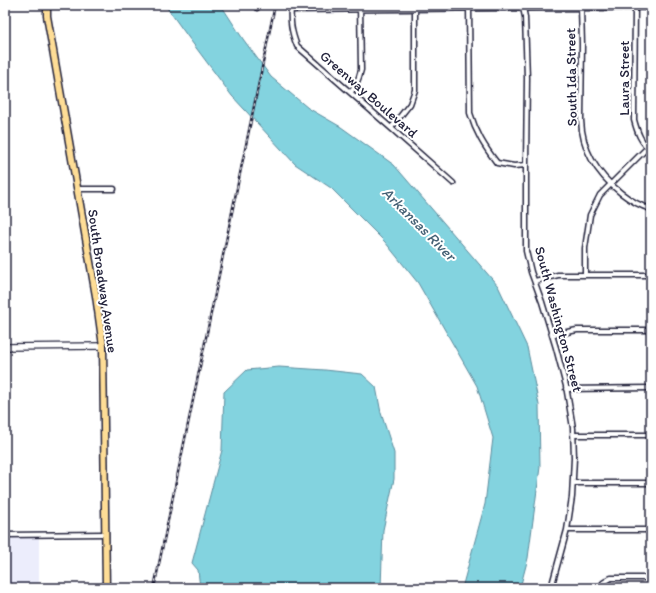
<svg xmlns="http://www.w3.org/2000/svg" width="656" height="593" font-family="Itim,sans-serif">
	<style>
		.built { fill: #ecedfc }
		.water { fill: #83d3df; stroke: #5c8c9d }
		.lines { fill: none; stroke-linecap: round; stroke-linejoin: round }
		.street-casing { stroke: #22223b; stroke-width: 7 }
		.secondary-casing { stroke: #22223b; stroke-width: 8 }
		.primary-casing { stroke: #22223b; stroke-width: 9 }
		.street { stroke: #fff; stroke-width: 4 }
		.secondary { stroke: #fff; stroke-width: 5.5 }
		.primary { stroke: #fedd96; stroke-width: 6 }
		.rail-casing { stroke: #22223b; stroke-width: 2.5 }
		.rail { stroke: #fff; stroke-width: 1; stroke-dasharray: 3; stroke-linecap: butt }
		.labels { text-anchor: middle; stroke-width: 4; stroke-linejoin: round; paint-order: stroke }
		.street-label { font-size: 14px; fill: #22223b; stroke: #fff }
		.water-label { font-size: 15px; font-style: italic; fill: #446074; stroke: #fff }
	</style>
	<rect width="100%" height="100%" fill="#fff"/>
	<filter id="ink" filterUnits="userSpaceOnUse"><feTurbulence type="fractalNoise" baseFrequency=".025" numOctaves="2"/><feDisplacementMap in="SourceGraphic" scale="8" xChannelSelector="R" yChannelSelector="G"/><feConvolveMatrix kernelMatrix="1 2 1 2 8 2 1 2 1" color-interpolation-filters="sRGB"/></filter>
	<g filter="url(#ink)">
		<path class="built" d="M5,537H39V586L93,584V588H5Z"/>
		<path class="water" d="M165,5H221L243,39L271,77L308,108L341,127L394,165L498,286L527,347L539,405L540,467L528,558L520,588H462L485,504L493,438L477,386L418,283L385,242L331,188L295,164L232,96L188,37Z
			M279,367L325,370L362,374L376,387L381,413L394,453V479L383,530L381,588H200L198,570L192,563L222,450L224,392L247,370Z"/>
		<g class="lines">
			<g class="street-casing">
				<path id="street" d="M291,5C290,21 291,31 297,46L391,128L453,183
					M469,5L470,113C476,133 484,146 497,163L514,166L526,165
					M635,5L634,120C637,131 641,144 651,149
					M257,8L258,5
					M581,8L582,44L581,120C582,151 597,174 621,193C630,200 640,206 651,209
					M291,10L523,8L525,17L527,78L526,165V251L531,272L542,302L556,348L566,386L573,428L574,458L572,497L567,530L551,588
					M351,92C357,85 359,78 361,70L360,5
					M391,128L410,104L415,90V5
					M77,189H114
					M585,275V248L590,215L600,195L648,147
					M535,281L558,275H651
					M552,335L577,330H651
					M566,389L651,388
					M573,435H651
					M573,483H651
					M567,530H651
					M5,535L105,534
					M600,588L603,583L611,578H651"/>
			</g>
			<g class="secondary-casing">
				<path id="secondary" d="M523,5V8H526L651,7
					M5,347L103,346"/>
			</g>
			<g class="primary-casing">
				<path id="primary" d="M47,5V16L96,296L103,346L106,588"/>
			</g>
			<use href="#street" class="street"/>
			<use href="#secondary" class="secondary"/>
			<use href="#primary" class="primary"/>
			<g class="rail-casing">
				<path id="rail" d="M154,588L275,5"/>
			</g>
			<use href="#rail" class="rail"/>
		</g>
	</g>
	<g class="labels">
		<g class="street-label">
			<text transform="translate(571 77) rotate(-91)" y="5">South Ida Street</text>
			<text transform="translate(624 78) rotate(-90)" y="5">Laura Street</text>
			<text transform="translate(369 94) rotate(41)" y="5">Greenway Boulevard</text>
			<text transform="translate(103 281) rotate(82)" y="5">South Broadway Avenue</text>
			<text transform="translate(559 319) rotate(75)" y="5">South Washington Street</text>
		</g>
		<g class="water-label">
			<text transform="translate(419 224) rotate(45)" y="5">Arkansas River</text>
		</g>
	</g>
	<rect width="656" height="593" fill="none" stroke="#fff" stroke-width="20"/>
	<rect x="10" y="10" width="636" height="573" fill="none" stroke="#22223b" stroke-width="1.5" filter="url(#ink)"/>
</svg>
